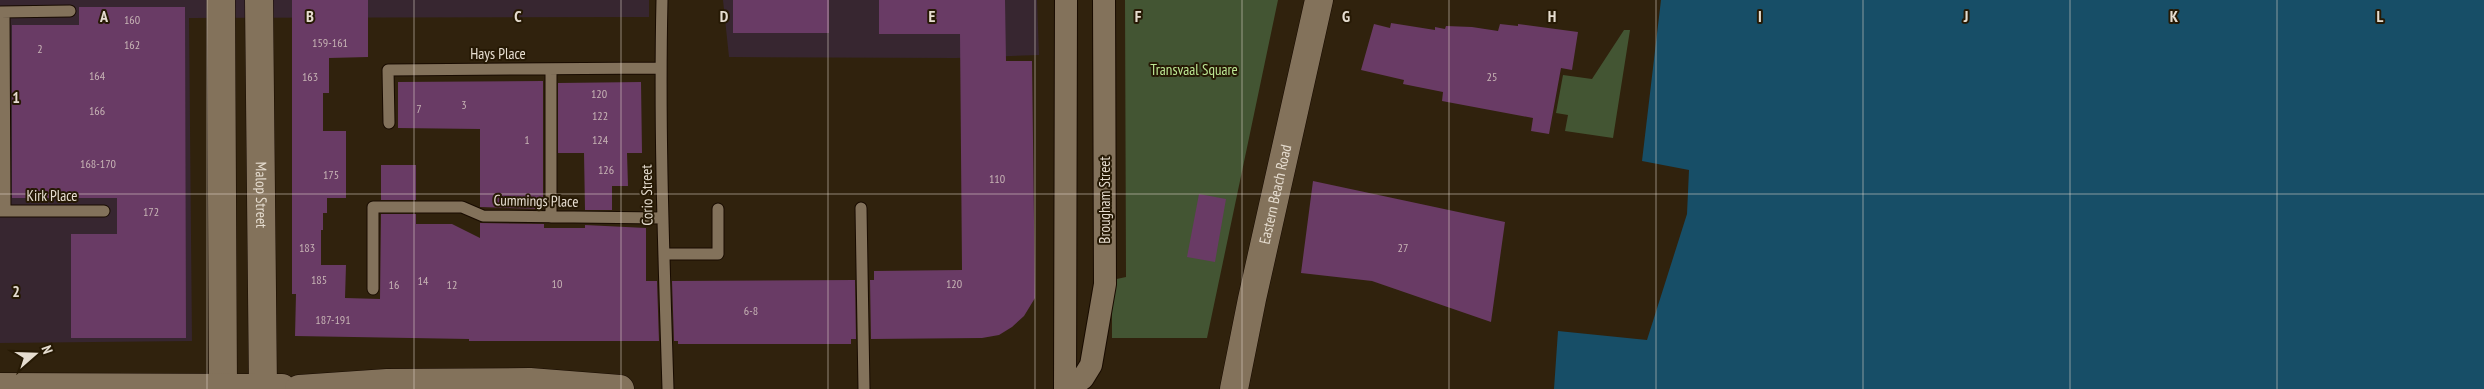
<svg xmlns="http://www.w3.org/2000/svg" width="2484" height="389" font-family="'PT Sans Narrow',sans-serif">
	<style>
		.commercial { fill: #372630 }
		.green { fill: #435533 }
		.water { fill: #174e67 }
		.building { fill: #693b65 }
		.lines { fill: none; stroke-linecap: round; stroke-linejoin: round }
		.lane-casing { stroke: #180b00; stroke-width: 13 }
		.street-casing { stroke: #180b00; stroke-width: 24 }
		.secondary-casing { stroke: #180b00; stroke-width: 29 }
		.lane { stroke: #83725b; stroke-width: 11 }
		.street { stroke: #83725b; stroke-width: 22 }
		.secondary { stroke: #83725b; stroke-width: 28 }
		.grid { fill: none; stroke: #e6ddd0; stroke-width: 1; stroke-opacity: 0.55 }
		.labels { text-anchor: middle; stroke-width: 4; stroke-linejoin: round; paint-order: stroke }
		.number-label { font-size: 12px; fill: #c7b4b5 }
		.street-label { font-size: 15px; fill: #e6ddd0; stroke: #261904 }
		.park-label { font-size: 15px; fill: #bce794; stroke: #261904 }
		.grid-label { font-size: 16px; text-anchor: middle; font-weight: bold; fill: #e6ddd0; stroke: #261904; stroke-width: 4; stroke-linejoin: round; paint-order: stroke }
	</style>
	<rect width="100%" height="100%" fill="#30220d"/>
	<path class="commercial" d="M0,0H649V17L189,18L192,341L0,343Z
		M723,0H1037L1039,55L956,58L729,57Z"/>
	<path class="green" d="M1125,0H1278L1207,338H1112V280L1126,277Z
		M1624,30H1630L1613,138L1565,131L1568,115L1556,113L1563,75L1592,79Z"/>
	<path class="water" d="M1661,0H2484V389H1554L1558,331L1647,340L1687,214L1689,170L1642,161Z"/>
	<path class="building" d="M292,0H368V57L329,58V93H323V131H346V198H327V213H323V230H321V265H346L345,298L380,299L381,214H416V224H452L480,238V223L544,224V228H585V225L646,228V281H657L659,341H469V339L295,336L296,294H292Z
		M733,0H829V33H733Z
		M879,0H1005L1006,61H1032L1035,298L1024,316L1012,327L999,335L982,338L871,339L870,280H874V271L962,270L960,34H879Z
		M79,7H185L186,338H71V234H117V198H12V25H79Z
		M1391,23L1435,30V27L1445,29L1446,26L1472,27L1498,31L1500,24L1518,26V24L1578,32L1572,70L1561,68L1549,134L1531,131L1533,118L1442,101L1443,92L1403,84L1404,80L1361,70L1374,24L1390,28Z
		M543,81V209L480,207V129L398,128V82Z
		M641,82L642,153H627L628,186H612V210H585L584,153H558V83Z
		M381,165H416V200H381Z
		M1313,181L1505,222L1491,322L1372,281L1301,273Z
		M1199,194L1226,199L1215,262L1187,257Z
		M855,280L856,339H851V344H678V341H674L672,281Z"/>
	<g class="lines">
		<g class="lane-casing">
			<path id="lane" d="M662,0C659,130 664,259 668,389
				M0,12L70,11
				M4,12L5,211
				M551,69V217
				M389,123L388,70L660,68
				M861,208L864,389
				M0,211H104
				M664,254H718V209
				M373,289V207H462L483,216L662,218"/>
		</g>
		<g class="street-casing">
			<path id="street" d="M1065,389L1066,0
				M1069,389L1083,378L1091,365L1105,284L1104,0"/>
		</g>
		<g class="secondary-casing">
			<g id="secondary">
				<path d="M221,0L223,389"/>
				<path id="s1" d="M259,0L263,389"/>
				<path d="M0,387L282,388"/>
				<path d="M299,389L387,383L530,382L620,389"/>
				<path id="s2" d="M1234,389L1252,299L1319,0"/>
			</g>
		</g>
		<use href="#lane" class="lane"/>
		<use href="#street" class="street"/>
		<use href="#secondary" class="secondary"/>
	</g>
	<path class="grid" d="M207,0V389M414,0V389M621,0V389M828,0V389M1035,0V389M1242,0V389M1449,0V389M1656,0V389M1863,0V389M2070,0V389M2277,0V389M0,194H2484"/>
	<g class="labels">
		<g class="number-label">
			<text x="132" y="24">160</text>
			<text x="330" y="47">159-161</text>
			<text x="132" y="49">162</text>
			<text x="40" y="53">2</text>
			<text x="97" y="80">164</text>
			<text x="310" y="81">163</text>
			<text x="1492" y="81">25</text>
			<text x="599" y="98">120</text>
			<text x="464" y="109">3</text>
			<text x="419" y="113">7</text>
			<text x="97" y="115">166</text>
			<text x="600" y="120">122</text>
			<text x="527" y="144">1</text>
			<text x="600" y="144">124</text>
			<text x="98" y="168">168-170</text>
			<text x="606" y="174">126</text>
			<text x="331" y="179">175</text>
			<text x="997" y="183">110</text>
			<text x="151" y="216">172</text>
			<text x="307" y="252">183</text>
			<text x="1403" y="252">27</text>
			<text x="319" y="284">185</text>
			<text x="423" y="285">14</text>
			<text x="557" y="288">10</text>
			<text x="954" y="288">120</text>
			<text x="394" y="289">16</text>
			<text x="452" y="289">12</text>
			<text x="751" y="315">6-8</text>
			<text x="333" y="324">187-191</text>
		</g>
		<g class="street-label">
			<text x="498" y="59">Hays Place</text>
			<text dy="5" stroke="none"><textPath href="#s1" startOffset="195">Malop Street</textPath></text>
			<text transform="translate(647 195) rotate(-91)" y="5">Corio Street</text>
			<text dy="5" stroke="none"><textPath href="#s2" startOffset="199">Eastern Beach Road</textPath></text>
			<text x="52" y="201">Kirk Place</text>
			<text transform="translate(1105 200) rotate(-90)" y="5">Brougham Street</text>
			<text transform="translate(536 201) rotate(1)" y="5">Cummings Place</text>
		</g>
		<g class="park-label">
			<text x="1194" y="75">Transvaal Square</text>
		</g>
	</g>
	<g class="grid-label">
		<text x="104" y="22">A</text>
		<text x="310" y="22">B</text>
		<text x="518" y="22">C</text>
		<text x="724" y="22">D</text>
		<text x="932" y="22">E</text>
		<text x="1138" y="22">F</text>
		<text x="1346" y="22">G</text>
		<text x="1552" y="22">H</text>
		<text x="1760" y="22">I</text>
		<text x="1966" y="22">J</text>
		<text x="2174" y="22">K</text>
		<text x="2380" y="22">L</text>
		<text x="16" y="103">1</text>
		<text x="16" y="297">2</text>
	</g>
	<g transform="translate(35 354) rotate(70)" stroke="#261904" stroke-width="4" paint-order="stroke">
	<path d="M0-4L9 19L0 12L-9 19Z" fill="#e6ddd0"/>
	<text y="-8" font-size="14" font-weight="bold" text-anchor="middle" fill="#e6ddd0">N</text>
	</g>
</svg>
